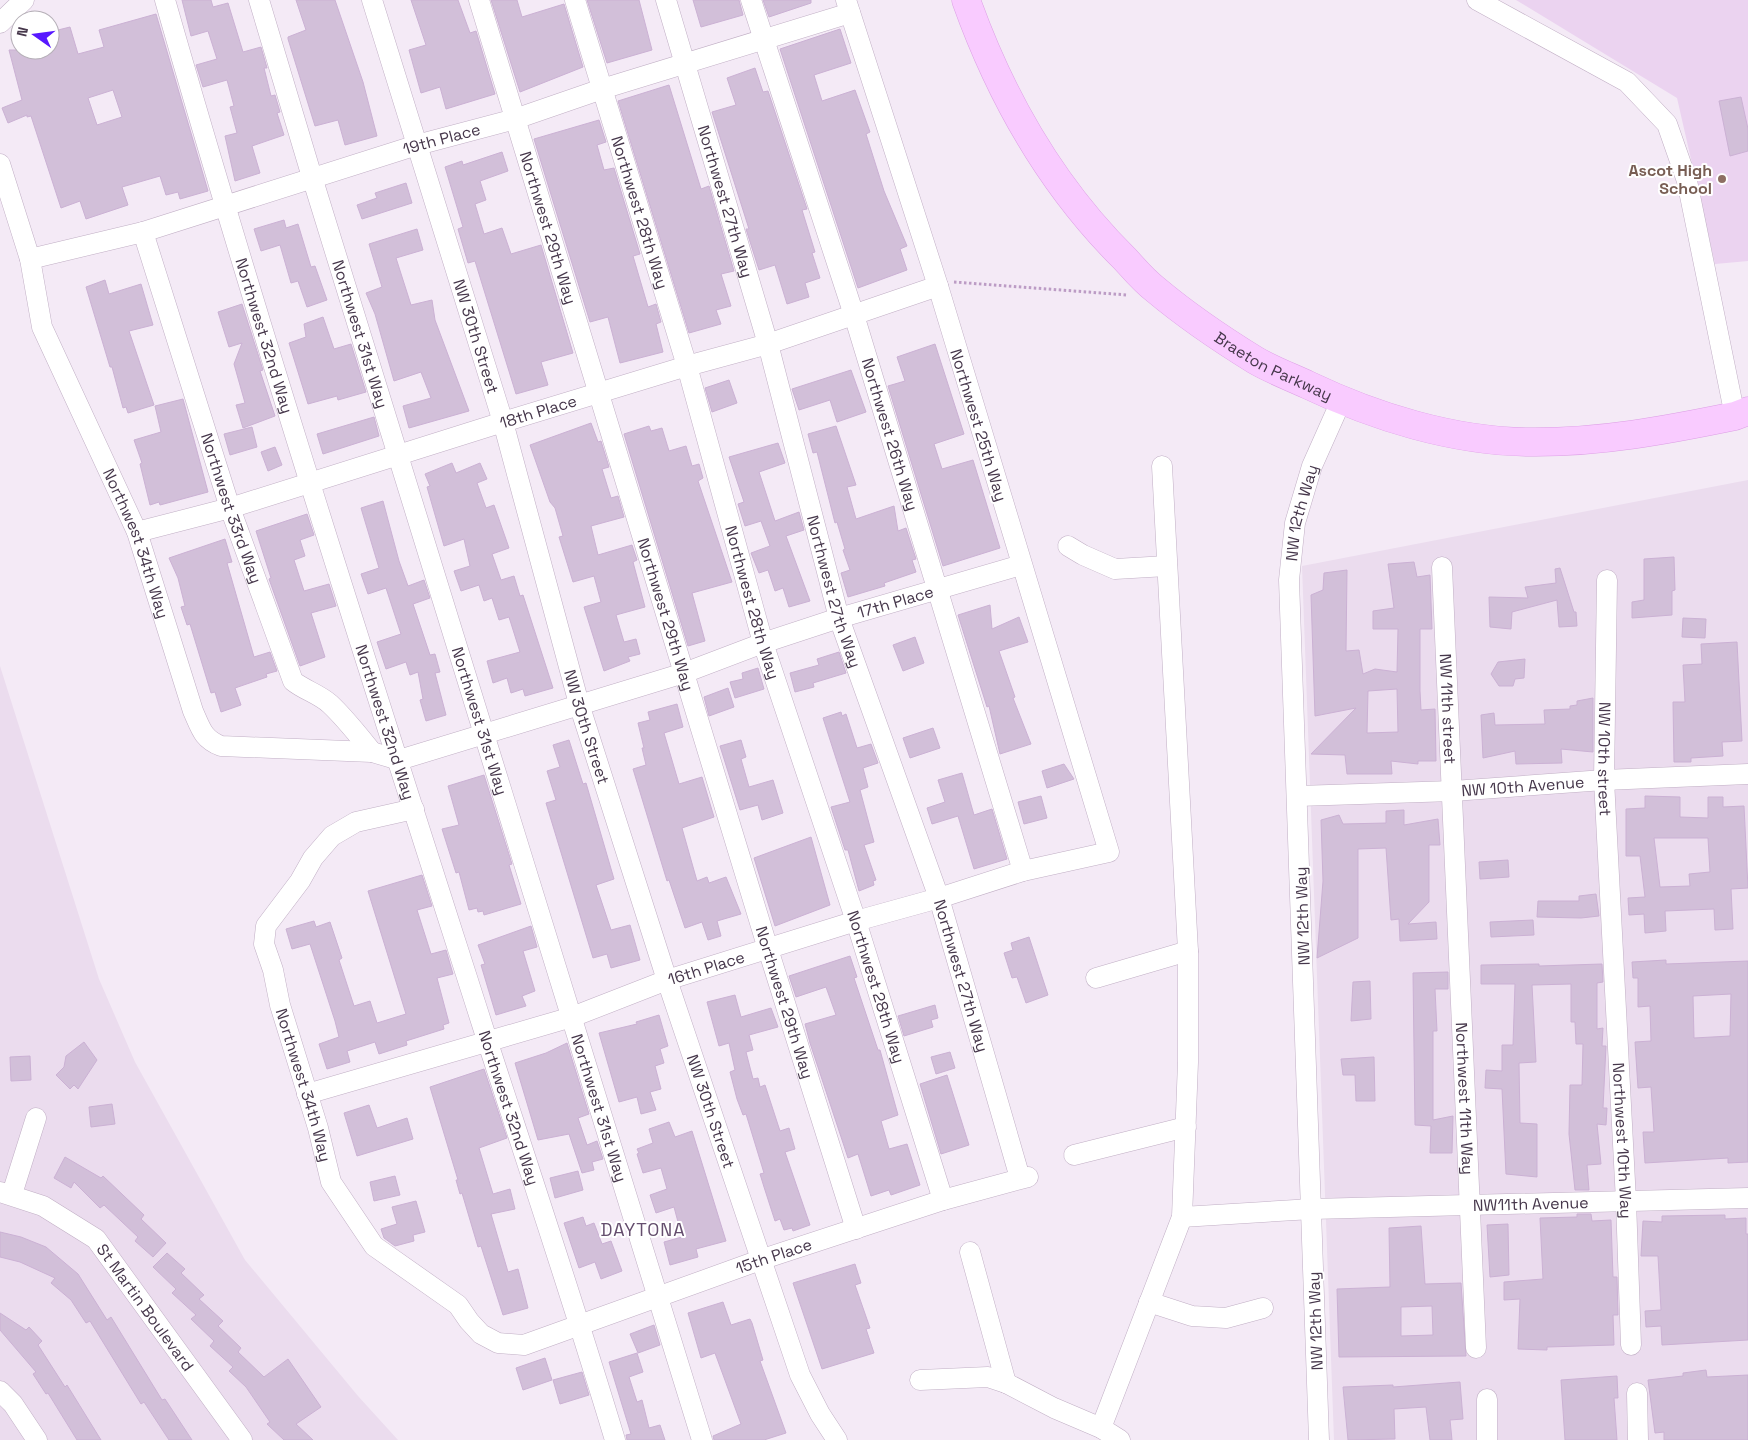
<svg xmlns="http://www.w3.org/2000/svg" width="1748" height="1440" font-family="'Space Grotesk',sans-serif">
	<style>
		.residential { fill: #ebdcee }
		.education { fill: #ebd3f0 }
		.building { fill: #d2bfd9; stroke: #cbb1d4; fill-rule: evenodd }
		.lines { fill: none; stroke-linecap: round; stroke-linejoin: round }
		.street-casing { stroke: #c1afc5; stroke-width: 21 }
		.secondary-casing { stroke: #dc9fe5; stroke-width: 29 }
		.path { stroke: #bc9cc5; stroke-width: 3; stroke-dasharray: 2.5 2.5; stroke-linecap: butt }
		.street { stroke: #fff; stroke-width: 20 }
		.secondary { stroke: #f9cbff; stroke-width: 28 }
		.education-dot { fill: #8d6e63; stroke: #fff; stroke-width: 2 }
		.labels { text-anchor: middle; stroke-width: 4; stroke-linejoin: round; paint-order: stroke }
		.street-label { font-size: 16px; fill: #46374b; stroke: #fff }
		.education-label { font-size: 16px; font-weight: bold; fill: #785e54; stroke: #fff; text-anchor: end }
		.neighbourhood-label { font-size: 18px; letter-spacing: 1px; fill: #654e6e; stroke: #fff }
	</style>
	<rect width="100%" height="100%" fill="#f4eaf6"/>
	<path class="residential" d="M1748,480V1440H1334L1302,566Z
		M0,666L99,979L135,1062L245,1260L358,1396L398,1440H0Z"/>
	<path class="education" d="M1516,0H1748V261L1715,264L1677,98Z"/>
	<path class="building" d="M182,0H211L213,7L228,3L243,52L261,47L267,68H264L271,96L275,95L280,112L277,113L284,135L252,146L260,173L235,181L225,136L237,133L230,107L234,106L227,80L203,87L196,65L217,59L208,31L191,36Z
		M296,0H335L363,82L377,136L345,145L338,120L315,126L288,39V37L306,30Z
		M411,0H458L470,33L476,31L495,94L446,109L440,87L421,93L409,50L426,45Z
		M491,0H517L522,17L564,4L583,67L520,92Z
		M587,0H639L652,50L607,63Z
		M693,0H739L743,15L701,27Z
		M763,0H811V3L769,17Z
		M156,14L208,191L180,199L178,192L166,195L160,176L122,187L128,205L86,219L80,201L61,208L31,116L27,117V115L8,123L2,108L22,100L9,50H50V32L70,27L78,54L104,47L99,30ZM113,90L122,117L97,125L88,98Z
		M840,29L851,63L814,75L822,101L855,90L870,132L866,134L884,191L907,246L900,249L907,270L858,288L780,49Z
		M755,68L763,92L768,91L807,209L802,210L815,252L812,253L820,278L805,283L809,297L787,304L775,265L759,270L746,229H749L712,112L736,105L727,78Z
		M669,85L701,189L709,186L734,271L721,274L731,306L716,310L721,324L689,333L618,101Z
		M1741,97L1748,129V151L1730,156L1719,101Z
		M599,120L606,142L597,145L604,170L614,168L640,254L633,256L648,307L656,304L661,322L656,324L663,352L620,363L608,317L590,322L534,139Z
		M502,152L508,171L480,181L486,200L475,204L484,234L502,228L511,254L541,245L573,353L541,362L548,385L516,394L475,261L468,263L458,229L463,227L445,167L462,161L463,165Z
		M406,183L412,203L362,219L357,205L377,198L375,193Z
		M284,220L286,228L298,224L311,267L315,266L327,300L307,307L298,281L291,283L280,245L261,251L254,229Z
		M417,229L423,250L396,258L411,305L432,300L435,320L469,411L409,428L403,406L431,398L421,372L394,381L375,314L366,293L382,287L369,244Z
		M105,280L109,294L141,284L153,325L129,331L154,405L128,413L126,407L123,408L112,367H110L86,287Z
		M242,304L263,370L260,371L275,416L243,428L236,405L245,403L234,364L242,343L229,347L218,312Z
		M323,317L334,349L351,344L366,392L338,400L337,396L308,404L289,343L306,337L304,324Z
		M935,344L964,434L934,444L942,469L973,460L1000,548L943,566L888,386L905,381L897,357Z
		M851,370L866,412L837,422L830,400L799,410L792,389Z
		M729,380L737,403L712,412L705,388Z
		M183,399L208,492L160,505L159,502L150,505L140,464L142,463L134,440L161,432L155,406Z
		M374,417L379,436L323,454L317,434Z
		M591,423L598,442L601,441L609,467L602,469L611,498L618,496L624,517L591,526L598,555L632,545L637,560L633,562L645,607L616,615L624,642L636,639L640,654L628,657L630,661L604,671L584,607L601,602L594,576L573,582L559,537L563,536L555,508L550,502L530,445Z
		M649,426L651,431L662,428L669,451L686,446L692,466L699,464L703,478L698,481L732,582L692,593L705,641L688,646L624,434Z
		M836,426L856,485L847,487L856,519L894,506L898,531L906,528L916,559L912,560L916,572L884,583L885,586L848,597L841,573L850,570L843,550L845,549L837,522L835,523L817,452L813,453L808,434Z
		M252,427L257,447L230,455L224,434Z
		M778,443L785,463L759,472L775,521L799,512L804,530L786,536L810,601L789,607L783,588L775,591L768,570L759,573L751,553L770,546L761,521L745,526L738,504L744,502L729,457Z
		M275,447L282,465L268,471L261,452Z
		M452,463L456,473L480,463L487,479L477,483L486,508L494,505L509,548L492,554L501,580L514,576L520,596L523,595L553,688L525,696L523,689L511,693L507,678L493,683L487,661L520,652L509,617L499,620L492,598L484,601L479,585L461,591L454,571L470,566L464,539L444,546L427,487L430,486L425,474Z
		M383,501L399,561L408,586L424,580L430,598L413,604L430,655L435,654L440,672L435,673L446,715L426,721L420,700L423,699L418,672L410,675L406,662L386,669L377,642L401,634L386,588L368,594L361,574L379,568L361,508Z
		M307,514L314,535L300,540L305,556L294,560L304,591L329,584L336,606L311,613L325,657L300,666L269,579L271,578L256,531Z
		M225,539L232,562L227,563L254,657L270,652L277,671L266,674L267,677L235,688L241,705L221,712L215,692L211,693L190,624L187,625L181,607L185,606L178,578L169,558Z
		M1674,557L1675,590L1672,591V615L1632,618V602L1644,600V559Z
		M1414,562L1417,577L1430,575L1432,629H1420V691L1421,710L1435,709L1436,761H1418V764L1391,761L1392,774H1347L1345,755L1311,754L1356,708L1315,716L1311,595L1323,590L1324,573L1347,570L1346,651L1359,650L1363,674L1375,669L1397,672L1398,629H1373V611L1394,608L1388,564ZM1397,689L1398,732L1367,733L1368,691Z
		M1560,568L1574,612H1576L1577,626L1559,627L1557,600L1512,612L1511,629L1490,627L1489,597L1528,598L1525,587L1556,583L1555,569Z
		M990,605L992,629L1019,617L1028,642L999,651L1015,697L1013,698L1031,744L1000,754L989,706L987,707L958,615Z
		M1683,618L1706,619L1705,638L1682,637Z
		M915,637L924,663L903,671L893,645Z
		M1737,642L1742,741L1722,742L1723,756L1691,758V762H1674L1673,702H1685L1683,665L1702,664L1701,644Z
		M839,652L846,673L813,683L814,687L795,692L790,673L819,665L817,659Z
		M1525,659L1524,678L1515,679L1513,686H1499L1491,674L1498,662Z
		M758,668L764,689L735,698L730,682L743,679L742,673Z
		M728,688L734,707L709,716L704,697Z
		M1593,698V752L1561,749L1562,763L1516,764L1515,751L1483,758L1481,715L1494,713L1495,725L1545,724L1544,710L1570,709V706L1577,705V701Z
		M677,704L683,727L664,733L679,784L702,777L714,817L682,828L697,881L707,877L709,883L726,877L741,914L717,921L721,936L708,940L702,922L685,928L669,880L667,881L633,769L646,765L642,748H644L638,723L650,720L648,712Z
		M841,712L842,716L846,714L857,748L871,744L878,763L863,768L868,787L860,790L874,842L864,845L876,880L873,881L874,885L859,891L848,850H845L831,807L850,802L823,718Z
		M933,728L940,748L910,758L903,738Z
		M569,740L583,784L586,783L614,879L596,885L611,930L630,925L640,960L611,968L607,954L593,958L546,803L556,800L547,771L560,767L553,745Z
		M741,740L746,757L741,759L749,787L773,780L783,813L762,820L758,805L740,810L720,746Z
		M1064,764L1074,779L1047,788L1042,771Z
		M962,773L974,815L992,809L1007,859L974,869L958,816L932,824L927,808L945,802L938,780Z
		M484,775L512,864L509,865L521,904L484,915L483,911L478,912L477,908L469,910L459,872L456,873L442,829L459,825L448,786Z
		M1041,796L1047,818L1024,824L1018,802Z
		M1645,796L1680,797V817L1708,818V797H1723V807L1744,806L1748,888L1731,889L1733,929L1715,930L1714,909L1665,911L1666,931L1645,933L1644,914L1629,915L1628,898L1645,897L1640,856H1626V809L1645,808ZM1654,838H1708L1710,872L1689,874L1690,886L1660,887Z
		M1404,810V825L1438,819L1440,845H1429V902L1408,924L1436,922L1437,939L1400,941L1399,919L1391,920L1386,848L1358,849V938L1317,958L1323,881L1321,820L1339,815L1343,824L1386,823V811Z
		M811,837L830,905L775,926L754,858Z
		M1508,860L1509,877L1480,879L1479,862Z
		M422,875L432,906L417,910L431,954L446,950L453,974L437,978L449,1023L443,1025L444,1029L406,1041L407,1045L379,1054L375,1042L347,1051L350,1062L327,1069L319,1044L339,1037L335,1021L310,944L292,949L286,929L314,921L316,927L330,922L342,958L339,960L354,1006L370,1001L377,1023L406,1014L368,891Z
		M1596,894L1599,916L1581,918L1537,917L1538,901H1579V896Z
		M1533,920L1534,935L1491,937L1490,922Z
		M531,926L537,947L523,951L535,991L522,996L526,1006L496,1015L481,965L485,964L478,945Z
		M1029,937L1048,995L1026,1003L1017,977L1012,978L1004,953L1013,950L1011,943Z
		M850,956L857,977L854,978L878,1050H880L898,1115L881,1121L889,1149L907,1144L920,1185L891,1195L889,1190L871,1196L858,1154L848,1158L810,1043L805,1024L836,1015L826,987L796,997L789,976Z
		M1666,960V964L1748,961V1162L1728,1163V1158L1645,1163L1643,1132H1654L1651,1087L1638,1088L1635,1042L1651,1041L1650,1006L1638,1007V978H1633L1632,962ZM1731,994L1730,1036L1694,1038L1693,996Z
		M1539,964V966L1602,964L1603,982L1597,983V1029L1603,1028L1602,1046H1606L1603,1108H1607L1606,1125L1597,1124L1601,1164L1587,1165L1589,1190H1575L1569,1134L1570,1085H1582L1583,1044H1576L1575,1022H1571V984L1532,985L1536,1062L1519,1063L1520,1123L1537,1124V1177L1506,1174L1502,1089L1485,1088L1486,1070L1502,1071V1045H1513L1515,984H1481V965Z
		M1448,972V989H1435L1437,1031H1433V1120L1453,1116L1452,1153H1430L1431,1126L1415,1125L1413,973Z
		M1370,981L1371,1019L1351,1021L1353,982Z
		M735,995L741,1017L771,1008L778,1027L749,1035L753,1050L746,1052L753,1079L758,1078L760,1087L765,1085L780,1131L789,1128L795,1149L785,1152L810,1225L793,1231L792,1228L784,1230L780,1219L775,1221L764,1187L760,1174L764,1173L746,1114L743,1115L737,1099L730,1072L735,1070L729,1043L719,1046L707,1002Z
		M935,1005L938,1018L931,1020L933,1027L904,1036L898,1016Z
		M659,1015L668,1046L660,1049L664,1063L655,1066L661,1089L650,1092L656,1110L641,1114L637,1097L619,1102L599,1033L637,1024L636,1022Z
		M84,1042L97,1060L78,1089L74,1085L70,1089L56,1075L64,1067L66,1056Z
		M567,1043L589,1114L578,1118L587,1145L597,1141L603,1159L592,1162L594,1170L582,1173L569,1134L538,1140L515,1063L546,1053Z
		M950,1052L955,1068L936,1074L931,1057Z
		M30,1056L31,1080L11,1081L10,1057Z
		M1374,1057L1375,1101H1356L1355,1075H1343L1341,1059Z
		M484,1069L507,1138L479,1148L493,1194L510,1189L515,1209L491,1214L508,1272L518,1269L528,1308L503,1315L481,1246L478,1247L462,1193L460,1194L456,1180H458L430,1087Z
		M947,1075L969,1145L941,1154L920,1084Z
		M112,1104L115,1124L91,1127L89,1107Z
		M369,1105L377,1128L407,1118L413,1139L357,1156L344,1113Z
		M669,1122L675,1137L692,1131L726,1241L696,1249L698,1257L670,1265L664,1242L682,1237L674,1207L656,1213L650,1195L667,1189L661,1168L643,1173L637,1154L639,1153L637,1149L653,1143L649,1129Z
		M65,1157L101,1178L103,1176L144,1215L141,1219L166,1243L153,1257L135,1241L138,1237L104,1205L100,1208L74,1182L71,1188L54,1178Z
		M578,1171L583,1190L555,1198L550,1178Z
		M395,1176L400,1195L374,1201L370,1182Z
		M416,1201L425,1232L413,1235L414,1241L395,1246L384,1238L381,1229L397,1224L392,1207Z
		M1577,1214H1591L1592,1221L1611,1220L1613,1277H1617L1618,1315H1613L1614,1345L1547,1347V1350L1518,1349L1520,1299L1504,1300V1282L1543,1279L1540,1218L1577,1217Z
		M1725,1215V1219L1746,1218V1234H1748V1340L1662,1345L1661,1326L1646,1327L1645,1311L1661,1310L1658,1256H1641L1643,1221L1662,1222V1216Z
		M583,1217L586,1226L594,1223L602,1244L611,1241L622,1271L601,1279L595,1262L579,1268L564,1223Z
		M1508,1224L1509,1275L1490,1277L1487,1225Z
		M1421,1226L1425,1284L1461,1283L1466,1356L1339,1357L1337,1289L1390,1287L1389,1228ZM1432,1306L1433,1335L1401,1336V1307Z
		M0,1232L21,1237L46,1247L78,1274L107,1320L111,1317L162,1400L165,1399L192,1440H169L144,1402L141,1404L90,1321L86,1323L71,1300L51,1283L55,1278L20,1262L0,1257Z
		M167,1253L185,1269L181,1273L204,1295L199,1299L223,1321L218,1326L241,1348L238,1352L264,1377L288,1359L321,1407L296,1424L313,1440H284L267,1424L270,1422L246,1387L229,1371L233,1367L210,1346L214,1341L191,1319L196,1315L172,1293L176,1289L153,1267Z
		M855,1264L861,1283L855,1285L870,1328L866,1329L874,1353L822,1369L793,1283Z
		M723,1302L731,1325L750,1319L752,1323L763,1360L760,1361L786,1433L764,1440H714L713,1436L741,1424L715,1353L701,1358L688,1313Z
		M0,1313L26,1330L29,1327L42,1341L38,1345L65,1387L67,1385L101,1440H77L48,1393L46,1394L33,1374L36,1372L0,1330Z
		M654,1325L660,1345L638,1353L630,1334Z
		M637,1353L643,1372L629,1377L637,1402L642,1400L649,1428L660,1425L665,1440H627L626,1435L631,1434L609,1362Z
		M545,1358L552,1380L523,1390L516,1368Z
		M1706,1370L1707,1377L1748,1375V1440H1664V1432L1655,1433L1648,1380L1683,1376V1373Z
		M582,1372L589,1395L560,1404L553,1380Z
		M1617,1376L1618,1398H1614L1617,1440H1565L1561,1380Z
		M1460,1382L1463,1419L1450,1420L1452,1440H1430L1426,1407L1394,1409L1395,1439L1348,1440L1343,1387L1393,1385V1387Z"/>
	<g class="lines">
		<g class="street-casing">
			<g id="street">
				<path id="s1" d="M165,0C265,350 377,696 488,1043C531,1175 575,1307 615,1440"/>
				<path id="s2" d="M259,0L312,177L702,1440"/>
				<path id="s3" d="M372,0L503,422L579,704L667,980L800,1375L820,1414L837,1440"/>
				<path id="s4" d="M479,0L768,949L856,1229"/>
				<path id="s5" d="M575,0L687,366L763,643L856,921L943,1200"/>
				<path id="s6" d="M666,0L768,344L839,618L939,898L1020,1178"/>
				<path id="s7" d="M751,0L854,315L1023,871"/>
				<path d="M1477,0L1627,82L1667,124L1687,181L1735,416"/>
				<path d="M0,23L24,0"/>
				<path id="s8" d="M0,164L30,259L42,327L137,532L193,711C201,729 203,739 221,746L372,752L399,760L684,673L763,643L839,618L1021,565"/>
				<path id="s9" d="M143,232L230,508L293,681C304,690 319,694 330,704C345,718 359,736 372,752"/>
				<path id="s10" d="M30,259L143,232L417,145L515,119L602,89L850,13"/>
				<path id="s11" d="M137,532L230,508L503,422L687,366L768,344L938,286"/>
				<path d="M1068,546L1083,555L1115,569L1167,566"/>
				<path id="s12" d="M1442,567L1476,1348"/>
				<path id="s13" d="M1607,580L1604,780L1626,1201L1631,1345"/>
				<path id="s14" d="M1298,796L1453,791L1604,780L1748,774"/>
				<path id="s15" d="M414,809L356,822L332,836L313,858L300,881L266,926L264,944L273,970L280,1005L318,1128L331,1182L374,1246L458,1305L469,1321L481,1334L498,1343L524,1345L763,1259L943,1200L1028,1177"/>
				<path d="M1096,978L1188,951"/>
				<path id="s16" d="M307,1094L572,1017L667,980L856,921L939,898L1023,871L1109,852L938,286L846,0"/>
				<path d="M1074,1155L1186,1127"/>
				<path id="s17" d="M0,1192L43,1206L96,1239L242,1440"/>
				<path d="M12,1194L36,1118"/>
				<path id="s18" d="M1182,1217L1312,1209L1748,1198"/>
				<path d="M970,1252L1006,1383"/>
				<path d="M1149,1302L1192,1316L1226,1318L1263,1308"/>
				<path d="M920,1380L988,1377L1006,1383L1054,1408L1101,1428L1120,1440"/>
				<path d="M0,1391L13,1404L37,1440"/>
				<path d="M1637,1393L1638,1440"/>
				<path d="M1487,1399V1440"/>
				<path d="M1101,1428L1182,1217L1188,1062V951L1162,466"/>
				<path id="s19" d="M1319,1440L1289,580L1295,523L1312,466L1341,401"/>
			</g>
		</g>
		<g class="secondary-casing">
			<g id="secondary">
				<path id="s20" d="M966,0C1001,98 1051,186 1125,259C1135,270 1144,281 1156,290C1187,316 1221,339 1255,360C1272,370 1291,377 1308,385C1375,417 1453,441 1528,442C1599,443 1667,430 1735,416L1748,411"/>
			</g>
		</g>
		<path class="path" d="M954,282L1127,295"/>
		<use href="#street" class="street"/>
		<use href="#secondary" class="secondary"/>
	</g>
	<circle class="education-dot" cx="1722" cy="179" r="5"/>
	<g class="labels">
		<g class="street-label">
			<text dy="6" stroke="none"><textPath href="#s10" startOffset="429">19th Place</textPath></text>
			<text dy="6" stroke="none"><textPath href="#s6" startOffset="210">Northwest 27th Way</textPath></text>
			<text dy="6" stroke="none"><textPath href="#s5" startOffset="222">Northwest 28th Way</textPath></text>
			<text dy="6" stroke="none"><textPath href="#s4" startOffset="238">Northwest 29th Way</textPath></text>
			<text dy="6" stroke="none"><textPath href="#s2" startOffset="349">Northwest 31st Way</textPath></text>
			<text dy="6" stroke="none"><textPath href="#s1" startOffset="350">Northwest 32nd Way</textPath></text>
			<text dy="6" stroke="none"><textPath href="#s3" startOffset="352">NW 30th Street</textPath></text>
			<text dy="6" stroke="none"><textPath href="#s20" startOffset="491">Braeton Parkway</textPath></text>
			<text dy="6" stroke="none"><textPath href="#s11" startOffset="419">18th Place</textPath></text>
			<text transform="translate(979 425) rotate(73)" y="6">Northwest 25th Way</text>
			<text dy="6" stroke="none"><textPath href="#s7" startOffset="456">Northwest 26th Way</textPath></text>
			<text dy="6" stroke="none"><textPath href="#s9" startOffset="290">Northwest 33rd Way</textPath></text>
			<text dy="6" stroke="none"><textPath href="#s19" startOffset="929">NW 12th Way</textPath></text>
			<text dy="6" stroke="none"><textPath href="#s8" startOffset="405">Northwest 34th Way</textPath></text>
			<text dy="6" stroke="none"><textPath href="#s6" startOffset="615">Northwest 27th Way</textPath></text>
			<text dy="6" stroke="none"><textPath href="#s5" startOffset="628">Northwest 28th Way</textPath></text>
			<text dy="6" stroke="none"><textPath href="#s8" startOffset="1329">17th Place</textPath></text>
			<text dy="6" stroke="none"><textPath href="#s4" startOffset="642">Northwest 29th Way</textPath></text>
			<text dy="6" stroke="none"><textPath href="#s12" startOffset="142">NW 11th street</textPath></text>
			<text dy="6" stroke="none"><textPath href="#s2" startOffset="754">Northwest 31st Way</textPath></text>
			<text dy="6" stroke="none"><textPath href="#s1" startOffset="755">Northwest 32nd Way</textPath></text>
			<text dy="6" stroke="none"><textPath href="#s3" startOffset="758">NW 30th Street</textPath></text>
			<text dy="6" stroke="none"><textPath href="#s13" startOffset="179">NW 10th street</textPath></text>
			<text dy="6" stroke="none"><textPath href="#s14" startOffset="225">NW 10th Avenue</textPath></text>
			<text transform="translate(1302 916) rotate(-92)" y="6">NW 12th Way</text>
			<text dy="6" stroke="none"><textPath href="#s16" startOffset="419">16th Place</textPath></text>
			<text dy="6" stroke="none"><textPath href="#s6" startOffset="1020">Northwest 27th Way</textPath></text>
			<text dy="6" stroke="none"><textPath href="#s5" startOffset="1032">Northwest 28th Way</textPath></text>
			<text dy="6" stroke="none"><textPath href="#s4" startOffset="1048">Northwest 29th Way</textPath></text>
			<text dy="6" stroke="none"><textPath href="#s15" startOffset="364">Northwest 34th Way</textPath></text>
			<text dy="6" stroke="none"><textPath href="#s12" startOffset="532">Northwest 11th Way</textPath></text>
			<text dy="6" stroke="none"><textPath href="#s1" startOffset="1160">Northwest 32nd Way</textPath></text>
			<text dy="6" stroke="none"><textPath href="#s2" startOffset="1159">Northwest 31st Way</textPath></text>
			<text dy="6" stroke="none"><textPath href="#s3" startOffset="1162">NW 30th Street</textPath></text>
			<text dy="6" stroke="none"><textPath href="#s13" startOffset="561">Northwest 10th Way</textPath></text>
			<text dy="6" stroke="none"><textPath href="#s18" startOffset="349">NW11th Avenue</textPath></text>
			<text dy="6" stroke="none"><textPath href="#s15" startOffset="992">15th Place</textPath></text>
			<text dy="6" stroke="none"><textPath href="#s17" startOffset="192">St Martin Boulevard</textPath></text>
			<text transform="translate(1315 1321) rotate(-92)" y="6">NW 12th Way</text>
		</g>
		<g class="education-label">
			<text x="1712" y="176">Ascot High<tspan x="1712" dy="18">School</tspan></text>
		</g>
		<g class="neighbourhood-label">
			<text x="643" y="1236">DAYTONA</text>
		</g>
	</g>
	<g transform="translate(35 35) rotate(284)"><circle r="24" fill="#ffffff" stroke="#b5afb7"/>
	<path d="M0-4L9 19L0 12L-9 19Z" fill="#5818ff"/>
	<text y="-8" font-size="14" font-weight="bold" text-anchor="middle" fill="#46374b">N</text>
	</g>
</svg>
